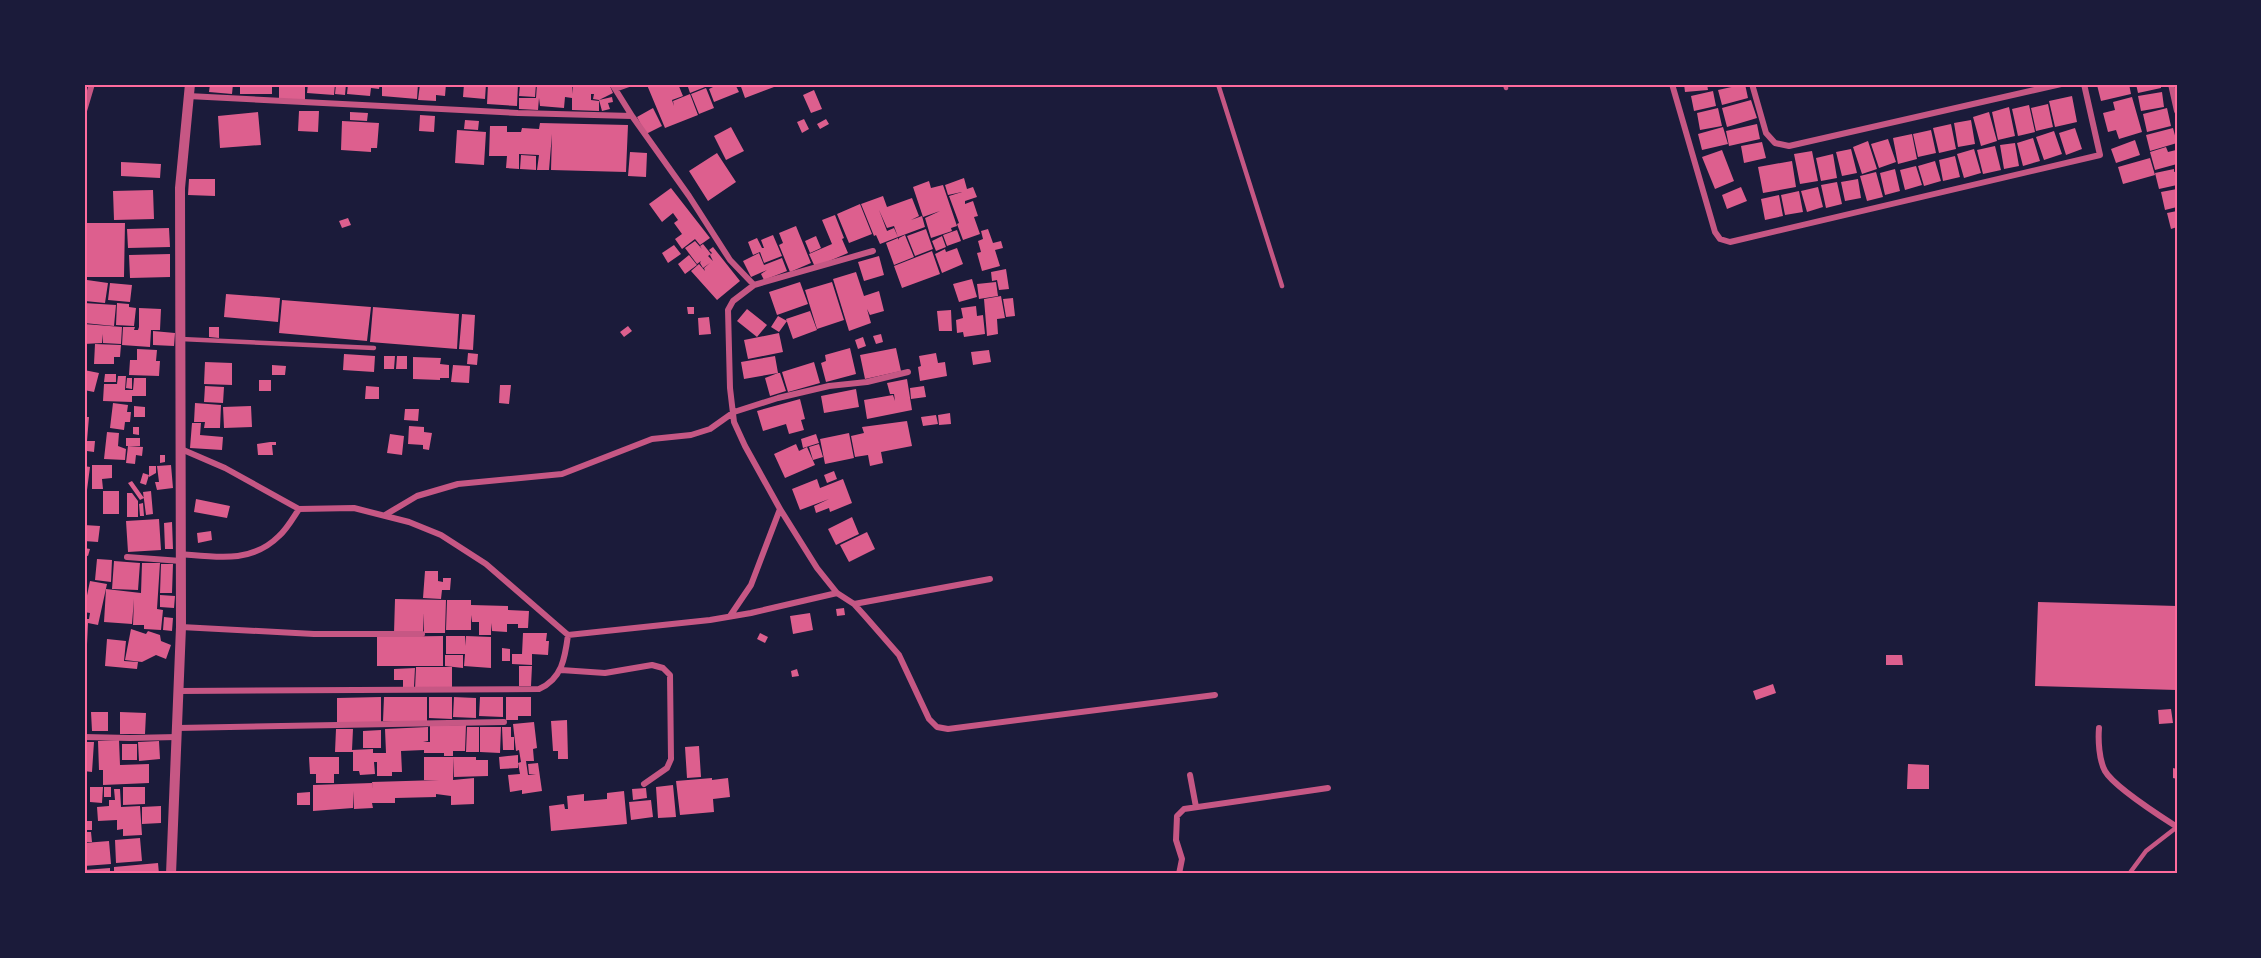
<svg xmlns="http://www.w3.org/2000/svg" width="2261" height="958" font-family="Raleway,sans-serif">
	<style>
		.building { fill: #dd5f8e }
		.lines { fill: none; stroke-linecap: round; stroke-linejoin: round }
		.service { stroke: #c65784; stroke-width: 4.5 }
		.minor { stroke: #c65784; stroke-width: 6 }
		.tertiary { stroke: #c65784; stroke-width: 10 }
		.neatline { fill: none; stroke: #ff6b9d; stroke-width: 2 }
	</style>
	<rect width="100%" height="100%" fill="#1b1b3a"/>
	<path class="building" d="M210,84H233L232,94L209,92Z
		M240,84H272V94H240Z
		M279,84H305V103H279Z
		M308,84H335L334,95L307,93Z
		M336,84H346L345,95L335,94Z
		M348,84H380L379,89L371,88L370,96L347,94Z
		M382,84H418L417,99L382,96Z
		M420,84H446L445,96L436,95V101L418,100Z
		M464,84H486L485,99L463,97Z
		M488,84H518L517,106L487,104Z
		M520,84H536L535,97L519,96Z
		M537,84H572V94L573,84H609L613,93L599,100L593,99L594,94H591V100L599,101V111L572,110V98L565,97L564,108L540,106L539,98L538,110L519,109V98H536Z
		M649,84H678L683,96L672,100L674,106L673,101L690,94L698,115L665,128L647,85Z
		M687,84H704L705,87L690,93Z
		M705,84H717L718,87L725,84H735L739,92L714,102L709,89L715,86L714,84L707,87Z
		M740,84H773L774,87L745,98Z
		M1684,84H1707L1708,90L1685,92Z
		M1745,84L1748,98L1722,105L1718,90Z
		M2100,84H2129L2131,94L2101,101L2097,85Z
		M2136,84H2161V88L2138,93Z
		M706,88L714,108L699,114L691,94Z
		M814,90L822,109L811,113L803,95Z
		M1713,91L1716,106L1694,111L1691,96Z
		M2162,92L2164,107L2141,111L2138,96Z
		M2072,96L2077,122L2055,127L2049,101Z
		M612,97L613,102L608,103L610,109L602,111L599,100Z
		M2132,97L2142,132L2119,139L2116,130L2108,132L2103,113L2115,110L2113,102Z
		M1751,100L1757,118L1727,127L1722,108Z
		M2048,104L2053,127L2036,131L2031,108Z
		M2029,105L2035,132L2018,136L2012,109Z
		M2009,107L2015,136L1998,140L1992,112Z
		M653,108L662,126L646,134L637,117Z
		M1718,108L1722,126L1700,130L1697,113Z
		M2167,108L2171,126L2147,132L2143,114Z
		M299,111H319L318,132L298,131Z
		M258,112L261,145L220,148L218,116Z
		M350,112L368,113L367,121L350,120Z
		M1989,112L1997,141L1981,146L1973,117Z
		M420,115L435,116L434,132L419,131Z
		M804,119L809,129L802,133L797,122Z
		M826,119L829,124L820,129L817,124Z
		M465,120L479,121L478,130L464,129Z
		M1971,120L1975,144L1958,147L1954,123Z
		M342,121L379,123L377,148H371V152L341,150Z
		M540,123L628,125L626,172L551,170L552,134L549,170H537L539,155L519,154V169L506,168L507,156H489L490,126H507V132H521L522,128L539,129Z
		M1757,124L1760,139L1729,146L1726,131Z
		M1951,124L1956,149L1939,153L1933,128Z
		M731,127L744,151L726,160L714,136Z
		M1723,127L1728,144L1702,150L1698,134Z
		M2075,128L2082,149L2066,155L2059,133Z
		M2173,128L2177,143L2150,151L2146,135Z
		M457,130L486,132L484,165L455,163Z
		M1931,130L1936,153L1918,157L1913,134Z
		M2054,131L2062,154L2044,160L2036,137Z
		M1912,134L1917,159L1898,164L1893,138Z
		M2033,138L2040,161L2023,166L2017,143Z
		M1888,139L1896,162L1879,168L1871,144Z
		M2135,140L2140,155L2116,163L2111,149Z
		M1868,141L1877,169L1862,174L1853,147Z
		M1762,142L1766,158L1744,163L1741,146Z
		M2015,143L2019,166L2004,169L2000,145Z
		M1995,146L2001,170L1983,174L1977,150Z
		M2166,147L2168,152L2176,150L2177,164L2155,170L2150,152Z
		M1851,149L1857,173L1842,176L1836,152Z
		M1974,149L1981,173L1964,178L1957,154Z
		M1722,150L1734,181L1715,189L1702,157Z
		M1812,151L1818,181L1800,184L1794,154Z
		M630,152L647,153L646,177L628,176Z
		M717,153L736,182L708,201L689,171Z
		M1833,154L1837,178L1821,181L1816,158Z
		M521,155L536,156V170L520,169Z
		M1955,156L1960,177L1943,181L1939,160Z
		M2150,158L2155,175L2123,184L2118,167Z
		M1792,161L1796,187L1763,193L1758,167Z
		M1935,161L1941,181L1924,186L1918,166Z
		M121,162L161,164L160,178L121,176Z
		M1916,166L1922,185L1905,190L1900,170Z
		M1895,169L1900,191L1885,195L1880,173Z
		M2174,169V172L2177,171V185L2159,189L2155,173Z
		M1876,172L1883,197L1867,201L1860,176Z
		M964,178L967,189L973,187L977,197L965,201V204L973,201L978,216L974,217L980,234L963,240L957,224L959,223L949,196L962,192L948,195L945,185Z
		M189,179H215V196L188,195Z
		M1858,179L1861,198L1845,201L1841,182Z
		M929,181L931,188L943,185L957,226L951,228L952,231L931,238L925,218L940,211L923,217L913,187Z
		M1837,182L1842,204L1826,208L1821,185Z
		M1741,187L1747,201L1727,209L1722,195Z
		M1818,187L1823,207L1807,212L1801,191Z
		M671,188L710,238L700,245L695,239L682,249L675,239L682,234L674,223L678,220L673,213L662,222L649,204Z
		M2177,189V207L2165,210L2161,192Z
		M153,190L154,219L114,220L113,191Z
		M1799,191L1803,212L1785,215L1781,195Z
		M1779,195L1783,216L1765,220L1761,199Z
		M883,196L887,207L912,198L919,216L911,220L922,216L925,227L898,237L894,226L887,228L879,210L887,231L894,228L898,237L880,244L876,235L874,236L861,204Z
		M860,204L872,234L849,243L837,214Z
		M2177,211V227L2171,229L2167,213Z
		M835,215L844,238L842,239L848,253L815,267L809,254L832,244L822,220Z
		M348,218L351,225L342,228L339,221Z
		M84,223H125L124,277H84Z
		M796,226L811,263L790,272L779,245L783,243L779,233Z
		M169,228L170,247L128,248L127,229Z
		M926,229L933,249L915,256L907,236Z
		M988,229L993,243L1001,241L1003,248L995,250L1000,266L982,271L977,253L981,252L978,241L983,239L981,231Z
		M957,230L961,241L947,246L943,235Z
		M773,235L782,256L764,263L760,252L753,255L748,242L757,238L762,248H764L761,240Z
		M905,235L914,257L894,265L886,243L898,238L899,240V238Z
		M816,236L821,248L810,253L805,241Z
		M942,236L946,247L936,251L932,241Z
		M695,241L702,249L700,246L703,244L711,254L708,256L713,261L710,255L712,253L709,250L713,247L740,281L717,300L691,271L699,264L705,271L704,268L710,263L703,268L700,263L701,261L697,264L685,248Z
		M674,245L681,254L668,263L662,253Z
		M957,248L963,264L942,273L935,254L945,249L946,252Z
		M932,251L940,274L902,288L894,266Z
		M759,253L764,265L782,258L787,271L764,280L761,274L767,270L751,277L743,261Z
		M170,254V277L130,278L129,255Z
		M689,255L697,265L685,274L678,264Z
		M879,256L884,275L864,281L858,262Z
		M1006,269L1009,289L999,290L997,280L992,281L991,272Z
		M856,272L864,296L879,291L884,311L870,315L867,309L871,323L849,331L833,279Z
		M972,279L977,297L959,302L953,284Z
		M87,280L108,283L105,303L85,301Z
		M800,282L808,304L777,315L769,292Z
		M832,282L844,320L817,329L805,290Z
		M996,282L998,296L979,299L977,284Z
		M110,283L132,285L130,302L108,300Z
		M226,294L280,298L278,322L224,317Z
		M1001,296L1005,318L997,319L998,334L987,336L984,299Z
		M1013,298L1015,316L1006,317L1003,299Z
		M282,300L371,307L367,341L279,333Z
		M84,303L116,305L114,326L84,323Z
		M117,303L129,304V307L136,308L134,326L116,325Z
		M976,306L977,316L983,315L985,334L964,337L963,332L957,333L956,320L963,318L961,308Z
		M373,307L459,314L457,349L370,342Z
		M687,307H694V314H688Z
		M139,308L161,309L160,330H151L150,347L122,345L123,327H135L134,330H138L139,327Z
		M747,309L767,325L757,337L737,321Z
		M951,310L952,331H939L937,311Z
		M810,311L817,330L793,339L786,319Z
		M462,314L475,315L473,350L459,349Z
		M778,316L787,321L779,332L771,327Z
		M709,317L711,334L699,335L698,318Z
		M84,324L122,327L121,344L103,343V334L102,343L84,344Z
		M628,326L632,331L624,337L620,332Z
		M209,327H219V338L209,337Z
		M153,331L175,333L174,346L153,345Z
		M779,333L783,352L748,359L744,340Z
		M881,334L883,342L876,344L873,336Z
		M863,337L866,346L858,349L855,340Z
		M95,344L121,345L120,357H114V364H94Z
		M850,348L856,374L826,382L821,363L826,361L825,355Z
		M896,348L901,371L865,379L860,355Z
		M137,349L157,350L156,361H160L159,376L129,375L130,360H137Z
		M989,350L991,362L973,365L971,352Z
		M468,353L478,354L477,365L467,364Z
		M936,353L938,363L945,362L947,376L920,381L918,367L921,366L919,356Z
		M344,354L375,356L374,372L343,370Z
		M384,356H395L394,369H384Z
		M397,356H407V369H396Z
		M775,356L778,373L744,379L741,362Z
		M413,357L441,358L440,364L449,365V378H440V380L413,379Z
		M205,362L232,363V385L204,384Z
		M814,362L820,383L788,392L782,372Z
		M272,365L286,366L285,375H272Z
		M453,365L470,366L469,383L451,382Z
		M84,370L99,373L94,392L84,390Z
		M778,373H780L786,391L770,396L765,378Z
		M105,374H116V382H104Z
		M118,376H126L125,390H133L134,378H146V396H132V402L103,401L104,384H117Z
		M127,378H132V389L126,388Z
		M907,379L912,410L867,419L864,400L893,395L895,401L894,394H890L887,383Z
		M259,380H271V391H259Z
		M500,385H511L509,404L499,403Z
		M205,386L224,387L223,403L204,402Z
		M366,386L379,387V399H365Z
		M924,386L926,397L911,399L910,388Z
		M856,389L859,407L824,413L821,396Z
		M800,399L805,419L801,420L804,430L789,434L786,424L763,431L757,411Z
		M113,403L128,405L127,412H131L130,422H125L124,430L110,428Z
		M195,403L221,405L220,428H204L205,422H194Z
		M134,406L145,407V417H134Z
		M251,406L252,427L224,428L223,407Z
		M405,409H419L418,421L404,420Z
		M950,413L951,424L939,425L938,415Z
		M936,415L938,424L923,426L921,417Z
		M84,417H89L87,441H95L94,452L87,451V456H84Z
		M907,421L912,446L881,452L883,463L870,466L868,455L855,457L851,436L864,433L862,427Z
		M192,423H201L200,435L223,437L222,450L190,448Z
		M409,426L424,427V432L432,433L429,450L423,449V445L408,444Z
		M133,427H139V435L133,434Z
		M107,432L119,433L118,446L126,449L125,460L104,459Z
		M849,433L854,458L825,464L820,439Z
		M390,434L404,436L402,455L387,453Z
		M816,434L819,443L803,448L801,439Z
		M126,438H140V446H126Z
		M270,442H276V445H272L273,455H258L257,444Z
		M796,444L799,451L807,447L815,465L785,478L774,454Z
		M819,444L823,457L813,460L809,447Z
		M128,446L143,447L142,456L136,455L135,464L126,463Z
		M160,455H165V462L160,463Z
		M92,465H112V478L102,479L103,489H92Z
		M171,465L173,488L157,490L155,482H159L157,466Z
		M84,466L90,467L87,490H84Z
		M149,466H156V473L149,477Z
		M834,471L837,479L827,483L824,475Z
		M143,473L149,475L146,485L140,483Z
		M817,479L820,488L843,479L852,503L830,512L829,508L816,513L814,506L829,499L800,510L792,489Z
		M132,481L144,498L140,500L128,483Z
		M103,491H119V514H103Z
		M151,491L153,514L146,515L143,492Z
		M127,493H132L138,501V517H127Z
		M196,499L230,506L227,518L194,512Z
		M143,503L144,516H140L139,504Z
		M852,517L859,534L836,545L828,529Z
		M159,519L161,550L128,552L126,521Z
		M172,522L173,549H165L164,523Z
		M84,525L100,526L98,542L84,541Z
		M211,531L212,540L198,543L197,533Z
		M867,532L875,549L849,562L840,545Z
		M84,548L90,549L88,556L84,555Z
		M97,559L112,560L111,582L95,580Z
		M114,561L140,563L138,590L112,589Z
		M142,563H160L157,609L163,610L161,630L144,629V625H133L134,599L132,624L104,622L106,589L141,593Z
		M161,564H173L172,593H160Z
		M425,571H438V581L443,582V578H451L450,590H442L441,599L423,598Z
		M90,581L107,584L98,625L88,623L86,666H84V619H89L90,613L84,612V610Z
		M160,595L175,596L174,608L160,607Z
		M395,599L446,600L445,633H424L423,613V633H394Z
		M447,600H471V605L508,606V610L529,611L528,628H518V624H507V632L492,631L491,623V635H479V622H472L471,615V630H446Z
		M2038,602L2177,606V690L2035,686Z
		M844,608L845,615L837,616L836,609Z
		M810,613L813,630L793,634L790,616Z
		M164,617L173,618L172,631L163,630Z
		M131,629L146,634L148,631L160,635L161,641L171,645L166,659L156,655L142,662L125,660Z
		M523,633H547L546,641H549L548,655L532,654V665L512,664V654H522Z
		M760,633L768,637L765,643L757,639Z
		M443,636V666H377V637Z
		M446,636H465V646L466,636L491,637V668L464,666L465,654H446Z
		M107,639L126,641L124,661L138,662L137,669L105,666Z
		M502,648L510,649V661H502Z
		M445,655H463V668L445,666Z
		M1886,655H1902L1903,665H1886Z
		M519,666H532L531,686H519Z
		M416,667H452V689H415Z
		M415,668L414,687H403V680H394V669Z
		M797,669L799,676L792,677L791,671Z
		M1773,684L1776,693L1756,700L1753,691Z
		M381,697V722H337V698Z
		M384,697H427V721H383Z
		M429,697H452V719L429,718Z
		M454,697L476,698V718L453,717Z
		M480,697H503V717L479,716Z
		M506,697H531V716H518V720H506Z
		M2171,709L2173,723L2159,724L2158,710Z
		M84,712H87V731H84Z
		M91,712H108V731H92Z
		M120,712L146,713L145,734H120Z
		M567,720L568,759H558V751H553L551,721Z
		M534,722L537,748L533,749L534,761H526L528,775L536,774H529L528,764L538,763L542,791L522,794V790L510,792L508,775L520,774L518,763L521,762L519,750L516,751L513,724Z
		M466,725L465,751H453V756H444V753H424V750L401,751L402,772H392V776H377V762H374L375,774L360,775L359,771H353V752H335L336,729H353L352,750L373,749V753H386L385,729L428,727V741L423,742H430V726Z
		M467,727H479V752H466Z
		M480,727H501L500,753L480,752Z
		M502,727H511V737H514V750H503Z
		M381,730V748H363V731Z
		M119,740L120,765L149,764V783L103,785V770H99L98,741Z
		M159,741L160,759L139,761L138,742Z
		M84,742H94L92,772L84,771Z
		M122,744H137V760H122Z
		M699,746L701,777L687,778L685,747Z
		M518,755V768L500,769L499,757Z
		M309,757H339V774H334V783H316V774H310Z
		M424,757H454L453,780L474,778V804L451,805V796L436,794V797L395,798V803H372L373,808L354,809L353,791V808L313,811V785L372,783L373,789L372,782L439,780H424Z
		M454,757H476V760H488V776L454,777Z
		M1908,764L1929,765V789H1907Z
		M2173,768L2177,769V779L2173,778Z
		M712,778V780L728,778L730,797L713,799L714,812L680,815L676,781Z
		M673,785L676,817L658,818L656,787Z
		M84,786H86V803H84Z
		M90,787H103L102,803L90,802Z
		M104,787H111V797H104Z
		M123,787H145V804L123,805Z
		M646,788L647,798L633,800L632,789Z
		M114,789H120L121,807L140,806L142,835L123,836V829L117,830V820L98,821L97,807L109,806V800H115Z
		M624,791L627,824L551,831L549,806L564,804L565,809H568L567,796L584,794V801L607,799V793Z
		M310,792V805H297V793Z
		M651,800L653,817L631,820L629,802Z
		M161,806V823L142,824V807Z
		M84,821H92V830H84Z
		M84,832H91L92,842H84Z
		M140,838L142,861L116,863L115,840Z
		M109,841L111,864L84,866V843Z
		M158,863L159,874H114V867Z
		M110,868V874H84V870Z"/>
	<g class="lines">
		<path class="service" d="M1218,84L1282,286
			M1505,84L1506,88
			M181,339L374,348
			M2129,874L2146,851L2177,827"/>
		<path class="minor" d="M612,84L632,116
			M1672,84L1715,232L1720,239L1730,242L2100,155L2084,84
			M1752,84L1766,133L1775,143L1789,146L2061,84
			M2171,84L2177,111
			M615,89L629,84
			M188,96L518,113L632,116L689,196L730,260L754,285L873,251
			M84,111L92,84
			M754,285L733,301L728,310L730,388L734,422L745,446L780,509L817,568L837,593L854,604L864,615L899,655L929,719L937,727L948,729L1215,695
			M181,449L225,468L299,509
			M385,515L417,496L458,484L562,474L652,439L691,435L710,429L734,412L778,398L829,386L867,382L908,372
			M180,554C216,557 251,564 279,536C287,529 293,518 299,509L354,508L409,522L441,535L486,564L568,635L710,620L751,613L837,593
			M127,557L181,561
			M854,604L990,579
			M730,616L751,585L780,509
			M181,627L314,634H422
			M561,670L605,673L652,665L663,668L670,675L671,759L667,768L644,784
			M179,691L539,689C562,679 565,658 568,635
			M177,728L504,722
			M2099,728C2098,740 2099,760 2105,771C2114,787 2160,816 2177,827
			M84,737L130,738L177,737
			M1190,775L1196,807
			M1179,874L1182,859L1176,840L1177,816L1184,809L1328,788"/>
		<path class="tertiary" d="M171,874L181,627L180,188L190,84"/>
	</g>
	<rect width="2261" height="958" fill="none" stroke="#1b1b3a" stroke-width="171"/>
	<rect x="86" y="86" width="2090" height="786" class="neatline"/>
</svg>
